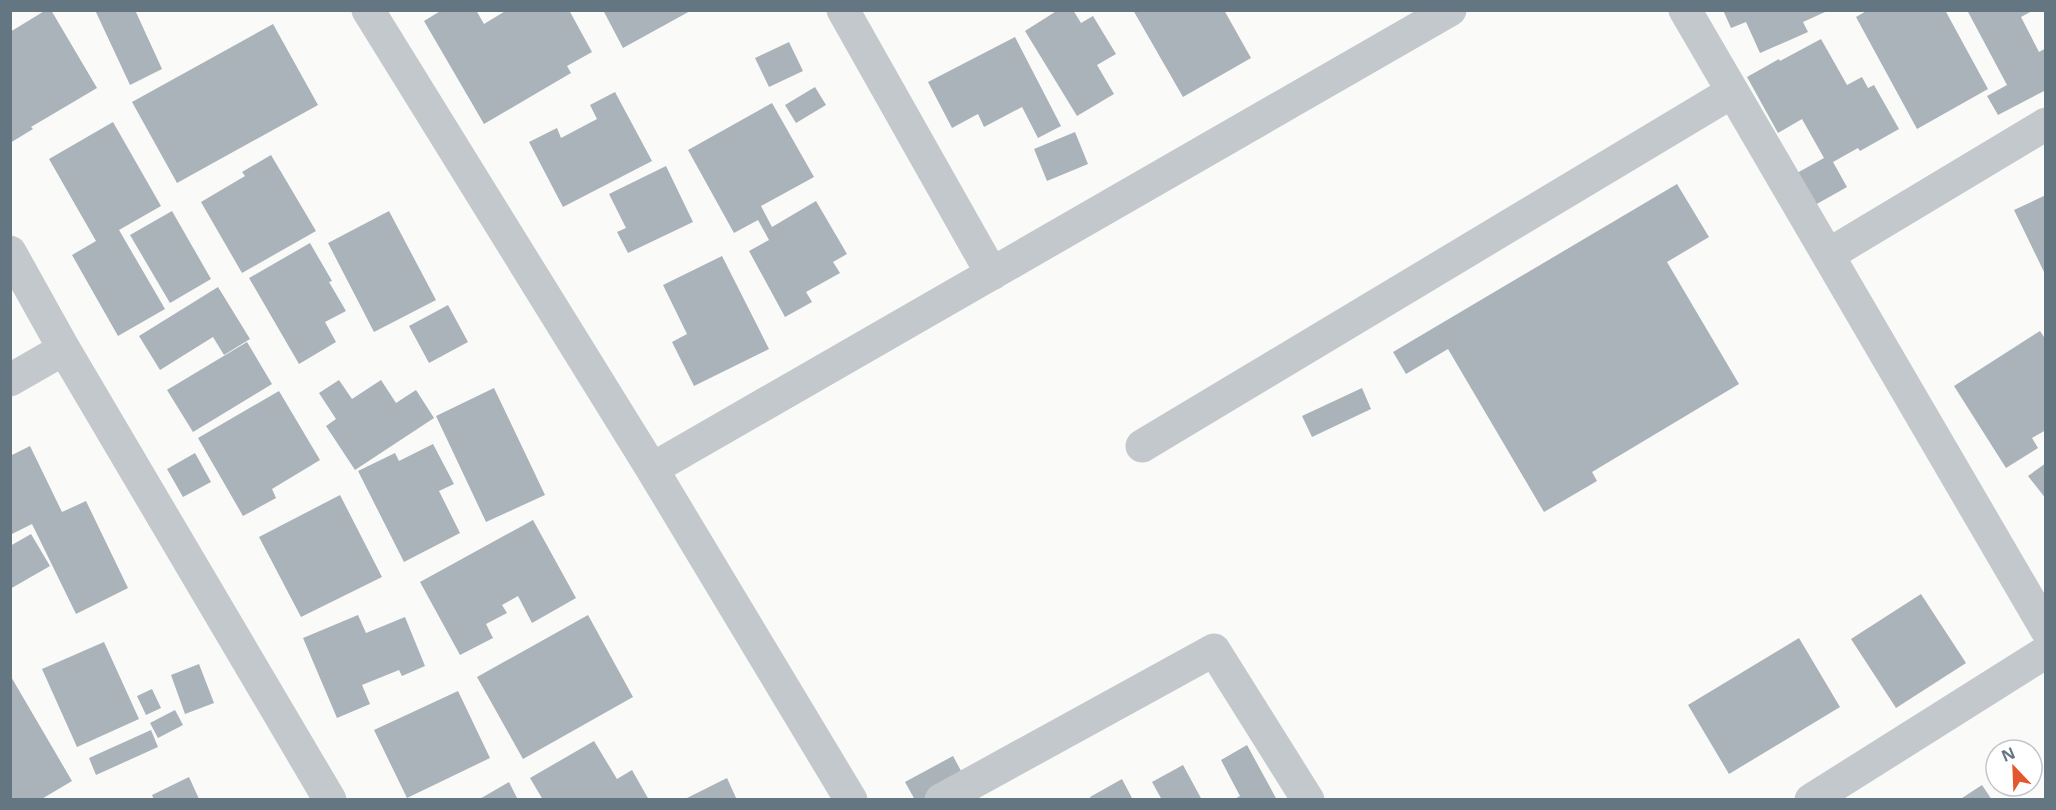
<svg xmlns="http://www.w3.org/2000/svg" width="2056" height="810" font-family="'Open Sans',sans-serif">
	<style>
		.building { fill: #aab3b9 }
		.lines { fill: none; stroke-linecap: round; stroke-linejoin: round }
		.street { stroke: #c3c8cc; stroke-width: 33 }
	</style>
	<rect width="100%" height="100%" fill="#fafaf8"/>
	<path class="building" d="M46,10H51L97,88L31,127L33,129L10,143V32Z
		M95,10H135L162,69L130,85Z
		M442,10H476L484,24L507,10H569L592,52L567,66L571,73L484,124L424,21Z
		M603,10H692L623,48Z
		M1058,10H1073L1081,23L1093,16L1116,54L1097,65L1114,94L1077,116L1025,31Z
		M1133,10H1224L1251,58L1183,97Z
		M1723,10H1824L1825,12L1803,22L1808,32L1760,53L1746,22L1731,28Z
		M1868,10H1945L1988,89L1917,129L1856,17Z
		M1967,10H2034L2021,17L2039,52L2046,48V90L1998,115L1987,96L2007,85Z
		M273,24L318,105L177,183L132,102Z
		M1015,37L1061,126L1038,138L1022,107L984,127L978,114L952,128L928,82Z
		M1821,39L1847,85L1862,77L1868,88L1874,85L1899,129L1860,151L1858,148L1833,162L1847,187L1815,205L1797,173L1824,158L1802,119L1778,133L1747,77L1779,59L1780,61Z
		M789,42L803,71L769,87L755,58Z
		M815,87L826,105L796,123L785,105Z
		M615,92L652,161L563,207L529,142L557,128L561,138L597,119L590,105Z
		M772,103L814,177L761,206L772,227L816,201L847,254L833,262L840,273L806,292L812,302L785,317L749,251L769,240L758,220L734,233L688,150Z
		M113,122L161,206L119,230L165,309L118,336L72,255L96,241L49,159Z
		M1075,132L1088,164L1047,181L1034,149Z
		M271,155L316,231L242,273L201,202L245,176L242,172Z
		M666,166L693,222L628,253L617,232L626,228L609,194Z
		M1677,184L1709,237L1667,262L1739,384L1592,472L1597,481L1544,512L1448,349L1406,374L1393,352Z
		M2046,195V276L2014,210Z
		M172,211L211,279L170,303L130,235Z
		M389,211L436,300L374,332L328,243Z
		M310,243L332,281L329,282L346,311L325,322L336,342L299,364L249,278Z
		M722,256L769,349L694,386L672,342L687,334L663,285Z
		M218,287L250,339L224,355L213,337L160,370L139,336Z
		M448,305L468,342L429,363L409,326Z
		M2040,331L2046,340V430L2032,438L2038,448L2006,468L1954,386Z
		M247,342L272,384L193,432L167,390Z
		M339,380L352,399L381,380L396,403L416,390L434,418L355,470L326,426L336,419L319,393Z
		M494,388L545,495L486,522L436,416Z
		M1362,388L1371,409L1312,437L1302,416Z
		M279,391L320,460L272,489L276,498L243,516L198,438Z
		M433,444L454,484L439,491L460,533L404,562L358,471L395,453L399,461Z
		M30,446L62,512L86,501L128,588L76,614L32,524L10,535V456Z
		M195,453L211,482L183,497L167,469Z
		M2046,463V499L2028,476Z
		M340,495L382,577L301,617L259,537Z
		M533,520L576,598L532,623L518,596L502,605L507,613L486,624L493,638L460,655L420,582Z
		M31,534L50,566L10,589V546Z
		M1921,594L1966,663L1896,708L1851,639Z
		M358,615L366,633L405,617L425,666L402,676L399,670L362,685L370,704L337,718L303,638Z
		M588,615L633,697L523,759L477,677Z
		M1799,638L1840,707L1729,774L1688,705Z
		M104,642L139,719L77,747L42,669Z
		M199,664L214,703L185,714L171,675Z
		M10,675L72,781L40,800H10Z
		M152,689L161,708L146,715L137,696Z
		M458,691L490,758L407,798L374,730Z
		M175,710L183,725L158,738L150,723Z
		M151,730L158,747L96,775L89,758Z
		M594,741L617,779L632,770L649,800H543L530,778Z
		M1247,745L1277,800H1233L1240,796L1221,760Z
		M953,756L967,782L935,800H915L905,782Z
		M1183,765L1202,800H1162L1152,782Z
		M189,777L199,799L154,800L152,795Z
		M727,778L737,800H683Z
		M1122,779L1133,800H1092L1090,797Z
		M509,782L518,800H478Z
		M1982,785L1992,800H1959Z"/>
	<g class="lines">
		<path class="street" d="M368,10L652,469L851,800
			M843,10L992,274
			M1685,10L2046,629
			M10,252L64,349L330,800
			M1828,255L2046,124
			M10,380L64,349
			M1142,446L1732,92
			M652,469L1450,10
			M941,800L1214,650L1308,800
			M1811,800L2046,652"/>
	</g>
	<rect width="2056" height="810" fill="none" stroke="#657683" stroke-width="24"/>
	<g transform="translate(2014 768) rotate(337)"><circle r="28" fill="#ffffff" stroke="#c1c8cd" stroke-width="1.5"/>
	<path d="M0-4.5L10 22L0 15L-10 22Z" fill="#e4572e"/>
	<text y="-9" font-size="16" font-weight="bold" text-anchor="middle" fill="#657683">N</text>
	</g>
</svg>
